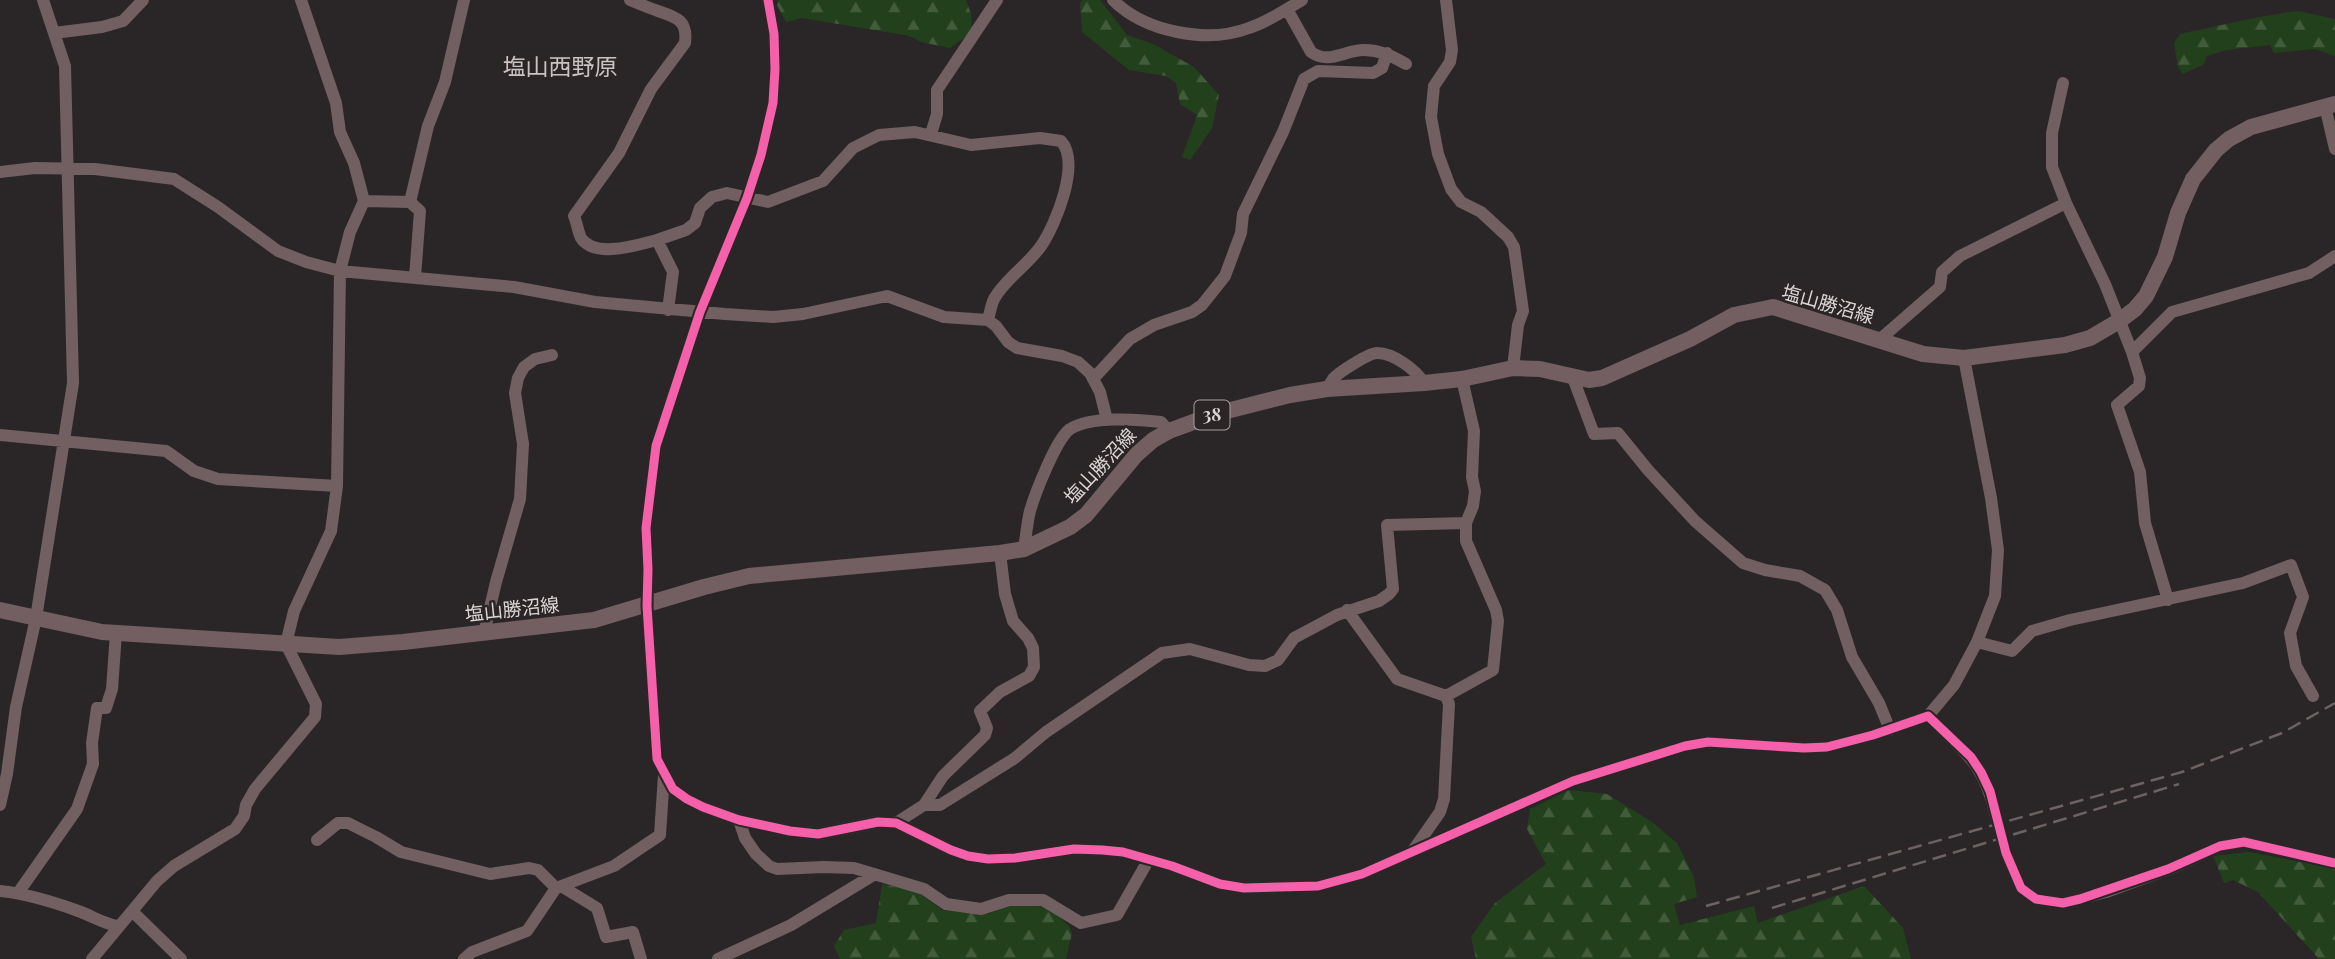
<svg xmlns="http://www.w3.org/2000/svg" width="2335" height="959" font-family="'Playfair Display','Noto Sans JP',serif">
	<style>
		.forest { fill: url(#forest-firs) }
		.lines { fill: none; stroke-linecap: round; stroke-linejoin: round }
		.minor-tunnel { stroke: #444041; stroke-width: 12; stroke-dasharray: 12 6; stroke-linecap: butt }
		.minor { stroke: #715f61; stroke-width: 12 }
		.major { stroke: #735e61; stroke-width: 16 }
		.rail { stroke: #6c6262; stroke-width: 2.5; stroke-dasharray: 14 7; stroke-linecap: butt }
		.cycleway-casing { stroke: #2b2526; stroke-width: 13 }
		.cycleway { stroke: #f560ab; stroke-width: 9 }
		.labels { text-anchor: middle; stroke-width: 5; stroke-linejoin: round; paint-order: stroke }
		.shield { fill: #2b2526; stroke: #a6a1a1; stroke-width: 2 }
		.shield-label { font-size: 18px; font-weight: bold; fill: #dad6d6 }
		.street-label { font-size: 19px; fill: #dad6d6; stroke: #2b2526 }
		.quarter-label { font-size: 23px; fill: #cac3c3; stroke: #2b2526 }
	</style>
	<defs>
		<pattern id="forest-firs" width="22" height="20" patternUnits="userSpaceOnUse" patternTransform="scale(1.75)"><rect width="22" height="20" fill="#22401b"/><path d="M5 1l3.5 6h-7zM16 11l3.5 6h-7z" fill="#425b3b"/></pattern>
	</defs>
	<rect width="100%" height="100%" fill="#2a2627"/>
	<path class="forest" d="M778,0H966L971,14L972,32L950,48L921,42L910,36L802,18L786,22L777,5Z
		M1083,0H1100L1127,35L1153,44L1194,67L1219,95L1212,128L1190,160L1182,157L1197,115L1180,104L1176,83L1166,76L1129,70L1082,32L1080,3Z
		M2298,11L2335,19V56L2315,49L2274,53L2270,45L2226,50L2207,56L2204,64L2183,74L2178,67L2174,43L2180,34C2220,26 2258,16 2298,11Z
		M1569,790L1607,794L1652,822L1677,843L1694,877L1697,897L1674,904L1680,925L1754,906L1758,923L1864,886L1903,928L1911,959H1476L1471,937L1495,903L1546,864L1527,829L1530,809Z
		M2250,852L2335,869V959H2319L2258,892L2233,880L2224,883L2213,856Z
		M882,884L916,891L942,910L988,914L1010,904L1048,907L1069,926L1072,933L1066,959H840L834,946L844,930L876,923Z"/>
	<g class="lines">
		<path class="minor-tunnel" d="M1996,816L2006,853"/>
		<path class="minor" d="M630,0C640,4 649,8 658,11C676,17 688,20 685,43L651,89L619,153L574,216C577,223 578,232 581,238C595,259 637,245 657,240L673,272L668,310
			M768,0L774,34L775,69L773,103L761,155L747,198L700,312L656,446L646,528L648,569L647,606L657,759L673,789L687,799L703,807L739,820L790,831L818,834L878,822L896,823L951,850L968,856L988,859L1015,858L1074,849L1102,850L1123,852L1172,866L1220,884L1244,888L1318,886L1362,874L1573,781L1685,746L1708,742L1804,748L1827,747L1873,735L1928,716C1965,752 1984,763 1996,816
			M1113,0C1145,32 1207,44 1249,28C1268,22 1285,10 1302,0
			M1446,0L1452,50L1450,62L1434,86L1431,117L1438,154L1451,189L1461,202L1481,212L1508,237L1514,247L1523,311L1518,325L1513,368
			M1287,9L1311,52C1329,65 1344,50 1364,50C1380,50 1392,56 1406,64
			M54,33L102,27L123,21L143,0
			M2063,83L2052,133V167L2066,203L2105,284L2132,352L2172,312L2309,273L2335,256
			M2325,106L2335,149
			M931,134L937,114V90L997,0
			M0,172L35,168L95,169L174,179L218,207L278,251L306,262L340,271L514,287L595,302L725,314L773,317L803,314L887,296L944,317L988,320L996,326L1008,342L1017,348L1062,356L1078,362L1090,373L1100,392L1107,420
			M364,201L410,202L420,211L415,277
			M410,202L428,126L445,82L464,0
			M657,240L686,230L695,223L700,208L712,197L727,193L768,202L823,181L853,148L879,135L915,132L971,145L1040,138L1061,141C1081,163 1056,224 1041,246C1028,265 1005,279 994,299C991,305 990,313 988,320
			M1878,341L1940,287L1942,272L1960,256L2066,203
			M2132,352L2140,378L2139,386L2117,405L2140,472L2145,523L2168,600
			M1573,378L1594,434L1618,433L1648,470L1695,521L1743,563L1765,570L1800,576L1825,590L1837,610L1852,657L1879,703L1890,730
			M1093,379L1130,339L1154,325L1192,312L1202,305L1225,276L1241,233L1243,214L1283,132L1304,79L1318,71L1373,73L1382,68L1387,53
			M1327,389C1329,385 1331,382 1333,379C1339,372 1369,353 1377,353C1394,353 1416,370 1424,383
			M0,435L166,451L194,471L218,479L337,486
			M1024,549C1026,537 1027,523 1030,511C1035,494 1056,439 1070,429C1091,416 1137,419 1161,422L1169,431
			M1347,610L1397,679L1446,696
			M484,633L496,582L520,499L523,444L515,393L518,378L524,367L535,359L552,355
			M1977,642L2012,651L2032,631L2070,620L2243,583L2291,565L2303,597L2290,633L2296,666L2313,696
			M1446,696L1493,670L1498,621L1496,610L1466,541V523L1473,506L1475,491L1472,477L1474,431L1462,379
			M1928,716L1954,685L1977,642L1995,596L1998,550L1991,498L1964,358
			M0,805L7,774L16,707L36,618L73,383L65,66L43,0
			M924,805H940L1015,758L1046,732L1162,653L1190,649L1249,665L1265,666L1278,660L1294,638L1337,615L1379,601L1389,594L1393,589L1387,525L1466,523
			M739,820L745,838L756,854L769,866L777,869L824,867L854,868L924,889L946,904L981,909L1009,900H1043L1081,923L1117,915L1149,859
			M896,823L924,805L943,776L985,735L987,728L980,711L1000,692L1029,676L1034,667L1033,648L1028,638L1013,621L1005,594L1000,553
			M317,840L338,823H348L376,837L401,852L490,874L529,868L538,870L556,888
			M1412,852L1440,812L1444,799L1449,704L1446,696
			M2006,853L2021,888L2036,899L2063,903L2106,892L2174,867L2220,846L2244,842L2335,863
			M561,886L597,908L606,937L633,932L641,959
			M0,891C29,894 54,902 81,912C94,917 104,924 118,926
			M18,893L77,809L93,764L92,743L97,708H106L112,689L116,633
			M132,911L181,959
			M92,959L157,881L174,866L235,829L244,816L246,805L255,789L315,717L316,704L286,644L294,611L331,531L337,486L340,271L350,232L364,201L354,163L340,132L336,103L301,0
			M464,959L472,952L527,931L556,888L614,866L660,835L664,775
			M718,959L791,925L875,874"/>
		<path class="major" d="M0,610L102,632L339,647L403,642L594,620L704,587L749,576L1000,553L1024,549L1070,527L1086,515L1136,455L1153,440L1169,431L1215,414L1290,395L1327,389L1424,383L1462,379L1513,368L1540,369L1589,380L1602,378L1690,339L1734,315L1773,307L1923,354L1964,358L2065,345L2090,338L2119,321L2135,309L2146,296L2165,257L2178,213L2193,179L2216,150L2229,139L2251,127L2335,104"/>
		<path class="rail" d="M1706,906L2182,772L2282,733L2335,703
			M1772,908L2179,784"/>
		<g class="cycleway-casing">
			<path id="cycleway" d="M768,0L774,34L775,69L773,103L761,155L747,198L700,312L656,446L646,528L648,569L647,606L657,759L673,789L687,799L703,807L739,820L790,831L818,834L878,822L896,823L951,850L968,856L988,859L1015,858L1074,849L1102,850L1123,852L1172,866L1220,884L1244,888L1318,886L1362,874L1573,781L1685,746L1708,742L1804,748L1827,747L1873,735L1928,716L1971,757L1981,772L1990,791L2006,853L2021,888L2036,899L2063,903L2080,899L2168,869L2220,846L2244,842L2335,863"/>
		</g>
		<use href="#cycleway" class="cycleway"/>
	</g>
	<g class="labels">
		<rect class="shield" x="1194.5" y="400.5" width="35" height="29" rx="5"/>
		<g class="shield-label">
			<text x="1212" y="421">38</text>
		</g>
		<g class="street-label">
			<text transform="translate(1828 304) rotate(16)" y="7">塩山勝沼線</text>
			<text transform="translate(1100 466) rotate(-47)" y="7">塩山勝沼線</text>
			<text transform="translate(512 609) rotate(-6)" y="7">塩山勝沼線</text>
		</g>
		<g class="quarter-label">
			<text x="560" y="75">塩山西野原</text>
		</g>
	</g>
</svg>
